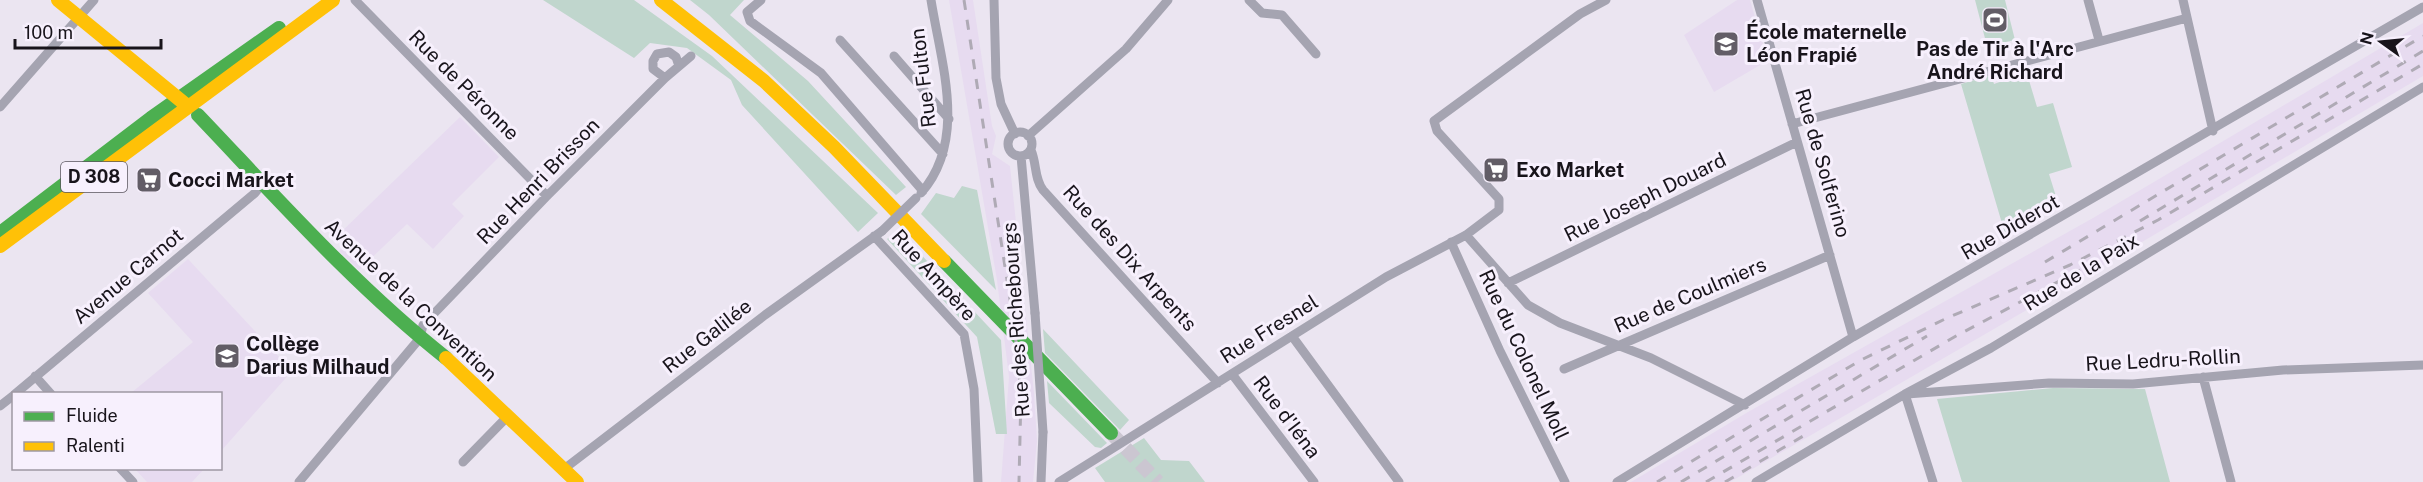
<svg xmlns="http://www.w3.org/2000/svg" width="2423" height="482" font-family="'Public Sans',sans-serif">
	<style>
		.built { fill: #e7dbf0 }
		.green { fill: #c0d6cd }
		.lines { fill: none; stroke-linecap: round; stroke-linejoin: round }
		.secondary-tunnel { stroke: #cbc6d1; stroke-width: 14; stroke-dasharray: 14 7; stroke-linecap: butt }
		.street { stroke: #a5a4b1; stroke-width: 9 }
		.fast { stroke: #4caf50; stroke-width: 14 }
		.slow { stroke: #ffc107; stroke-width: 14 }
		.rail { stroke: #afaab5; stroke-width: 3; stroke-dasharray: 10 10; stroke-linecap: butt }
		.street-bridge { stroke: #a5a4b1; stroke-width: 9 }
		.labels { text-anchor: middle; stroke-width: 6; stroke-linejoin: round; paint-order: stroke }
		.shield { fill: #f7f0fd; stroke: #5b565f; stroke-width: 1.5 }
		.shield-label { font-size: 18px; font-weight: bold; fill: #18141b }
		.poi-label { font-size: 20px; font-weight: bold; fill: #18141b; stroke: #f7f0fd; text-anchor: start }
		.street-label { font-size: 20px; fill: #18141b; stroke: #f7f0fd }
	</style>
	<rect width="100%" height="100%" fill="#ebe5f1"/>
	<path class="built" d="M949,0H973L992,126L996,136L992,154L1010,166L1034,393L1037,441L1033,482H1001L1009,377L997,280Z
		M1737,0H1750L1758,28L1755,31L1757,38L1762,40L1764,48L1760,51L1767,61L1714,92L1684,35Z
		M2423,23V76L2037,304L1730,482H1631L1748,412L2093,218Z
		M460,117L499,157L452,204L464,216L433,249L407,224L359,270L339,251L347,243L339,234Z
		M188,259L292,371L221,451L220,394L131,393L193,342L148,293Z
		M135,469H204L192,482H147Z"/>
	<path class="green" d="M543,0H634L712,56L878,213L858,232L742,105L731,80L687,48L650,43L634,58Z
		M690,0H744L730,15L808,81L906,187L896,195L709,15Z
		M1975,0H2005L2015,40L1987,46Z
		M2025,67L2037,107L2053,103L2072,167L2049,174L2059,206L2006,237L1961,84L1991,75L1994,84L2008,79L2007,73Z
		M962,186L977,190L996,290L921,214L936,193L954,198Z
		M899,231L1001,340L1007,434H996L977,337L887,239Z
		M1043,329L1129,420L1120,430L1045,353Z
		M1047,381L1107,443L1101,448L1095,447L1049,403Z
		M2053,388L2145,389L2170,482H1962L1937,399Z
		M1144,438L1161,460L1189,461L1205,482H1105L1095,468Z"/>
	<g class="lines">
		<path class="secondary-tunnel" d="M1111,433L1158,482"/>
		<path class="street" d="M355,0L547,196
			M761,0L747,12L750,21L821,73L923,191
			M994,0L996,78L1001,104L1015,134
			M1249,0L1262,13L1282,15L1316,54
			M1757,0L1853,337
			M2088,0L2099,40
			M2183,0L2213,131
			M840,40L943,154
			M894,56L949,119
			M665,78L653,69V61L657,54L669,52L676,57L679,66
			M0,107L94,0
			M1792,124L2187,18
			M1008 144a12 12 0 1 1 24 0a12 12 0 1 1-24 0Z
			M1028,136L1126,49L1168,0
			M1031,150C1037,164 1034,178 1043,190L1218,383
			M1021,156L1035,313
			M921,193C968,140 941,63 931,0
			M1466,235L1528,305L1560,323L1651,358L1745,405
			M874,236L964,334L974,389L978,482
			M1451,242L1500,351L1565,482
			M1508,283L1797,142
			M1292,336L1399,482
			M1564,369L1830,255
			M1232,374L1314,482
			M35,376L51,394
			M2203,377L2231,482
			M15,394L255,193L262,184
			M1905,394L1933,482
			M1907,394L2049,383L2133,384L2283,370L2423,365
			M0,406L14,395
			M463,462L508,416
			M120,468L133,482
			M564,469L765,315L882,231
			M299,482L420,338L423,325L547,196L665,78L691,56
			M1041,482L1043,432
			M1059,482L1386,277L1466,235L1499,210V199L1437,131L1434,121L1580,14L1606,0
			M1617,482L1853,337L2423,7
			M1756,482L1905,394L1991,348L2423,87"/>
		<path class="fast" d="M198,115C278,199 355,286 446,358
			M0,233L151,118L279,28
			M944,261L1111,433"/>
		<path class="slow" d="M58,0L185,104
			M661,0L764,81L834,147L944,261
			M0,246L333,0
			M446,358L577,482"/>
		<path class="rail" d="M964,0L1015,332L1021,393L1019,482
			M2140,221L2423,51
			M2045,262L2423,36
			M1657,482L1861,360L1945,319L2070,265L2158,220L2423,64
			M1681,482L1927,336
			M1706,482L1956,336L2086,267
			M1725,482L1805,435"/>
		<path class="street-bridge" d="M882,231L916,198
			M1035,313L1043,432"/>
	</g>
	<defs>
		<g id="stadium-square" transform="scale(1.35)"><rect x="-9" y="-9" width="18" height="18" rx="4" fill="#625d66" stroke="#f7f0fd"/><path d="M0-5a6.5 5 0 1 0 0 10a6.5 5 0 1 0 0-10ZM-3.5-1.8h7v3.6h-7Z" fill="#fff"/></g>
		<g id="school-square" transform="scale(1.35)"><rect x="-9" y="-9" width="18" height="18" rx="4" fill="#625d66" stroke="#f7f0fd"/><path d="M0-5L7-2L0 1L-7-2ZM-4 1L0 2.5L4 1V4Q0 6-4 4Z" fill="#fff"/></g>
		<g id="supermarket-square" transform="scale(1.35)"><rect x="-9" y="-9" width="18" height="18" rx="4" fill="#625d66" stroke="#f7f0fd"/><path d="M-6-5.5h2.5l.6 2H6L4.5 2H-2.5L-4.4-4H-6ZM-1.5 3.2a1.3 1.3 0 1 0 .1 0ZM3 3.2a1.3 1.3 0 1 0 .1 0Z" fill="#fff"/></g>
	</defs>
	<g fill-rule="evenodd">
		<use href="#stadium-square" x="1995" y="20"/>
		<use href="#school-square" x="1726" y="44"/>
		<use href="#supermarket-square" x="1496" y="170"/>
		<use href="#supermarket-square" x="149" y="180"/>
		<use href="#school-square" x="227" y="356"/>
	</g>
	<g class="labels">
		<rect class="shield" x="61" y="162" width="66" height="30" rx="4.5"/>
		<g class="shield-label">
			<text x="94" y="183">D 308</text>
		</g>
		<g class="poi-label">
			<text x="1746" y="39">École maternelle<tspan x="1746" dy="23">Léon Frapié</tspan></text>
			<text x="1995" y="56" text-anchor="middle">Pas de Tir à l'Arc<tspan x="1995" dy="23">André Richard</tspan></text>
			<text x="1516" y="177">Exo Market</text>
			<text x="168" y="187">Cocci Market</text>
			<text x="246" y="351">Collège<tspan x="246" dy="23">Darius Milhaud</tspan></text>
		</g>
		<g class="street-label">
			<text transform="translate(923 78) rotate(-97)" y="7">Rue Fulton</text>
			<text transform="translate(464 85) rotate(45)" y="7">Rue de Péronne</text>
			<text transform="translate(1823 163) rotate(74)" y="7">Rue de Solferino</text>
			<text transform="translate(538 181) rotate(-46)" y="7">Rue Henri Brisson</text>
			<text transform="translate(1645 197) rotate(-26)" y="7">Rue Joseph Douard</text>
			<text transform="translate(2010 227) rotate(-30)" y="7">Rue Diderot</text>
			<text transform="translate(1130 258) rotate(48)" y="7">Rue des Dix Arpents</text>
			<text transform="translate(2081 272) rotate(-31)" y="7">Rue de la Paix</text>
			<text transform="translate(934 275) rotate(48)" y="7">Rue Ampère</text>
			<text transform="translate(128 276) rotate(-40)" y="7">Avenue Carnot</text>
			<text transform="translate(1690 295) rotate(-23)" y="7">Rue de Coulmiers</text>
			<text transform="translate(411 300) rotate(43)" y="7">Avenue de la Convention</text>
			<text transform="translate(1016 320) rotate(-94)" y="7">Rue des Richebourgs</text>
			<text transform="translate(1269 329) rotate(-32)" y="7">Rue Fresnel</text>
			<text transform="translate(707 336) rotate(-38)" y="7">Rue Galilée</text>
			<text transform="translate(1524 355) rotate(65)" y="7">Rue du Colonel Moll</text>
			<text transform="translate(2163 360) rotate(-3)" y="7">Rue Ledru-Rollin</text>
			<text transform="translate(1287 417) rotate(53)" y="7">Rue d'Iéna</text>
		</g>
	</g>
	<rect x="12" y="392" width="210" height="78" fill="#f7f0fd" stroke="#9e98a3" stroke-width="1.5"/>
	<rect x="24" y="412" width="30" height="9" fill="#4caf50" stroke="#9e98a3" stroke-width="1.5"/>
	<text x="66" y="422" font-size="18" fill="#18141b">Fluide</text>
	<rect x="24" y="442" width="30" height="9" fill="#ffc107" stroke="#9e98a3" stroke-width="1.5"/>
	<text x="66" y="452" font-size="18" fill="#18141b">Ralenti</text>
	<g transform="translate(2381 42) rotate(285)" stroke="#f7f0fd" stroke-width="4.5" paint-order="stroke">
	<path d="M0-4.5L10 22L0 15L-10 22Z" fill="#18141b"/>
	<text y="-9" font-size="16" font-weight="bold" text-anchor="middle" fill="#18141b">N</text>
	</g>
	<path d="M15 39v9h146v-9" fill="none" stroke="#18141b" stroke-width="3"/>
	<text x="24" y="39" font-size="18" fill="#18141b" stroke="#f7f0fd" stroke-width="4.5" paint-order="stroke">100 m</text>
</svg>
